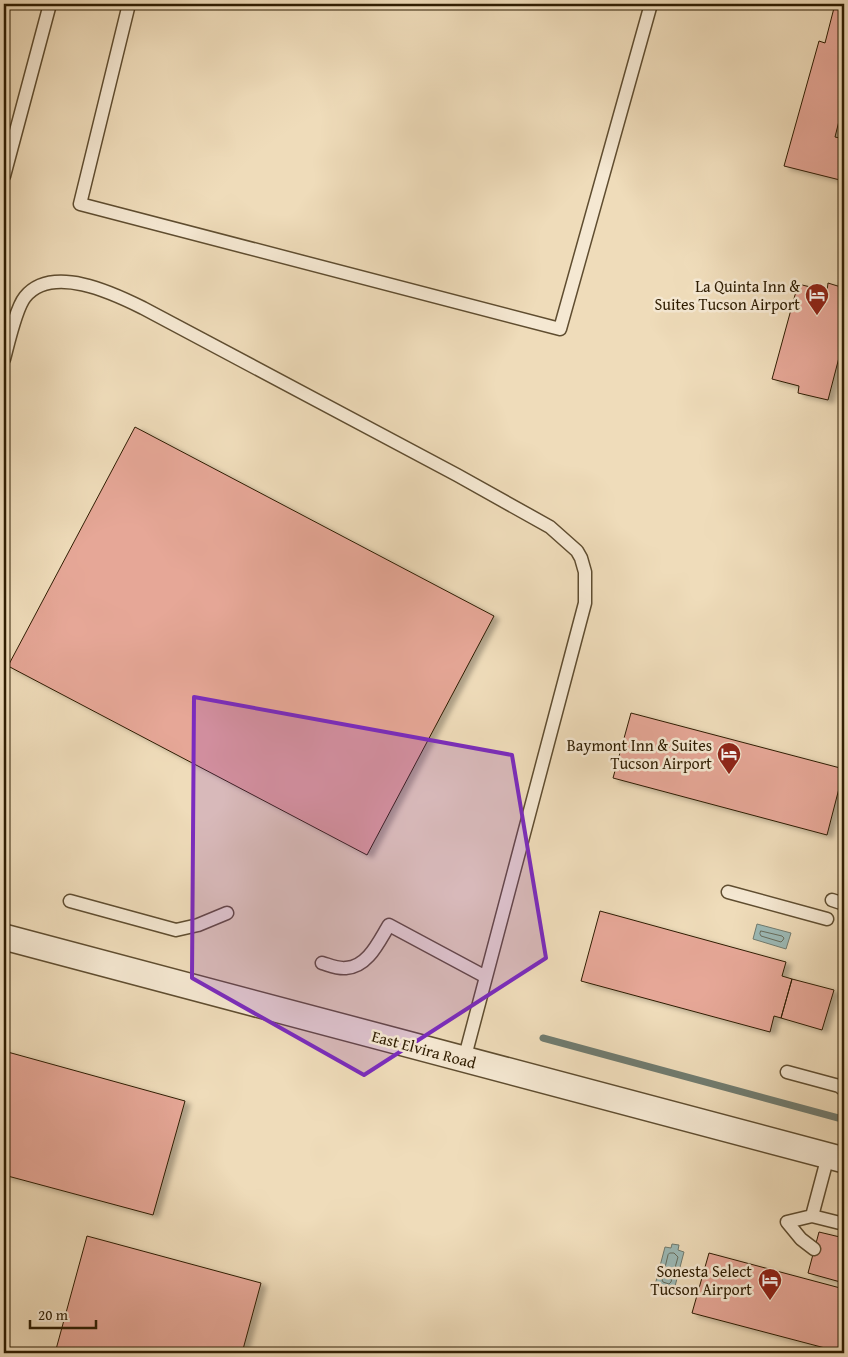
<svg xmlns="http://www.w3.org/2000/svg" width="848" height="1357" font-family="'Gentium Book Plus',serif">
	<style>
		.water { fill: #9cbab7; stroke: #707b6f }
		.lines { fill: none; stroke-linecap: round; stroke-linejoin: round }
		.shore { stroke: #666c5c; stroke-width: 1 }
		.stream { stroke: #707b6f; stroke-width: 7 }
		.building { fill: #e6a797; stroke: #2f1d02; filter: url(#shadow) }
		.service-casing { stroke: #5f4d30; stroke-width: 15 }
		.minor-casing { stroke: #5f4d30; stroke-width: 28 }
		.service { stroke: #f5e8d2; stroke-width: 12 }
		.minor { stroke: #f5e8d2; stroke-width: 25 }
		.marked { fill: #7b2cbf; fill-opacity: 0.2; stroke: #7b2cbf; stroke-width: 4; stroke-linejoin: round }
		.labels { text-anchor: middle; stroke-width: 5; stroke-linejoin: round; paint-order: stroke }
		.poi-label { font-size: 16px; fill: #2f1d02; stroke: #f5e8d2; text-anchor: end }
		.street-label { font-size: 16px; fill: #2f1d02; stroke: #f5e8d2 }
	</style>
	<defs>
		<filter id="shadow"><feDropShadow dx="5.5" dy="3" stdDeviation="2.5" flood-color="#0004"/></filter>
	</defs>
	<rect width="100%" height="100%" fill="#efdcba"/>
	<filter id="stains"><feTurbulence type="fractalNoise" baseFrequency=".004" numOctaves="4"/><feColorMatrix values="0 0 0 0 .2 0 0 0 0 .09 0 0 0 0 .02 0 0 0 .5 -.17"/></filter>
	<radialGradient id="worn" r=".72"><stop offset=".6" stop-color="#630" stop-opacity="0"/><stop offset="1" stop-color="#630" stop-opacity=".3"/></radialGradient>
	<path class="water" d="M757,924L791,933L786,949L753,939Z
		M672,1244L679,1245L678,1250L684,1252L674,1290L655,1285L665,1247L671,1248Z"/>
	<g class="lines">
		<path class="shore" d="M761,931L782,936L784,938L783,940L781,942L761,936L760,934Z
			M670,1253H674L678,1257L671,1282L669,1284L663,1282L662,1280L668,1255Z"/>
		<path class="stream" d="M543,1038L842,1119"/>
	</g>
	<path class="building" d="M835,4H844V101L835,137L844,139V181L784,166L819,41L825,43Z
		M828,283L844,288V342H843L828,400L798,393L799,386L772,379L798,284L827,291Z
		M135,427L494,616L367,855L8,666Z
		M631,713L844,769L827,835L613,778Z
		M600,911L786,962L782,976L792,979L781,1018L774,1016L770,1032L581,981Z
		M792,979L834,990L822,1030L781,1018Z
		M4,1051L185,1101L153,1215L4,1175Z
		M819,1232L844,1238V1283L808,1273Z
		M87,1236L261,1283L242,1353H55Z
		M709,1253L844,1289V1353L692,1313Z"/>
	<g class="lines">
		<g class="service-casing">
			<path id="service" d="M129,4L80,204L560,329L651,4
				M4,176L50,4
				M4,359C8,344 16,308 25,297C52,264 113,293 143,308L457,475L550,527L577,551L581,558L585,572V603L464,1060
				M728,892L827,919
				M832,900L844,904
				M70,901L176,930L198,925L227,913
				M322,963C329,965 338,969 346,968C368,967 379,941 389,925L486,977
				M787,1072L839,1086L844,1090
				M812,1216L828,1156
				M814,1249L801,1239L787,1222L812,1216L844,1224"/>
		</g>
		<g class="minor-casing">
			<path id="minor" d="M4,937L844,1160"/>
		</g>
		<use href="#service" class="service"/>
		<use href="#minor" class="minor"/>
	</g>
	<path class="marked" d="M194,697L512,755L546,958L364,1075L192,978Z"/>
	<defs>
		<g id="hotel-pin" transform="scale(1.25)"><path d="M0 17L-7.5 6A9.5 9.5 0 1 1 7.5 6Z" fill="#8f2418" stroke="#f5e8d2"/><path d="M-6-4.5h1.5V1H6V5H4.5V3h-9V5H-6ZM-4 0a1.8 1.8 0 1 1 3.6 0ZM.5 0V-2.5h3Q6-2.5 6 0Z" fill="#fff"/></g>
	</defs>
	<g fill-rule="evenodd">
		<use href="#hotel-pin" x="817" y="295"/>
		<use href="#hotel-pin" x="729" y="754"/>
		<use href="#hotel-pin" x="770" y="1280"/>
	</g>
	<g class="labels">
		<g class="poi-label">
			<text x="800" y="292">La Quinta Inn &amp;<tspan x="800" dy="18">Suites Tucson Airport</tspan></text>
			<text x="712" y="751">Baymont Inn &amp; Suites<tspan x="712" dy="18">Tucson Airport</tspan></text>
			<text x="752" y="1277">Sonesta Select<tspan x="752" dy="18">Tucson Airport</tspan></text>
		</g>
		<g class="street-label">
			<text transform="translate(424 1049) rotate(15)" y="6">East Elvira Road</text>
		</g>
	</g>
	<rect width="848" height="1357" fill="none" stroke="#efdcba" stroke-width="20"/>
	<rect x="5" y="5" width="838" height="1347" fill="none" stroke="#2f1d02" stroke-width="2.5"/>
	<rect x="10" y="10" width="828" height="1337" fill="none" stroke="#2f1d02"/>
	<path d="M30 1320v8h66v-8" fill="none" stroke="#2f1d02" stroke-width="2.5"/>
	<text x="38" y="1320" font-size="15" fill="#2f1d02" stroke="#f5e8d2" stroke-width="4" paint-order="stroke">20 m</text>
	<rect width="100%" height="100%" filter="url(#stains)"/>
	<rect width="100%" height="100%" fill="url(#worn)"/>
</svg>
